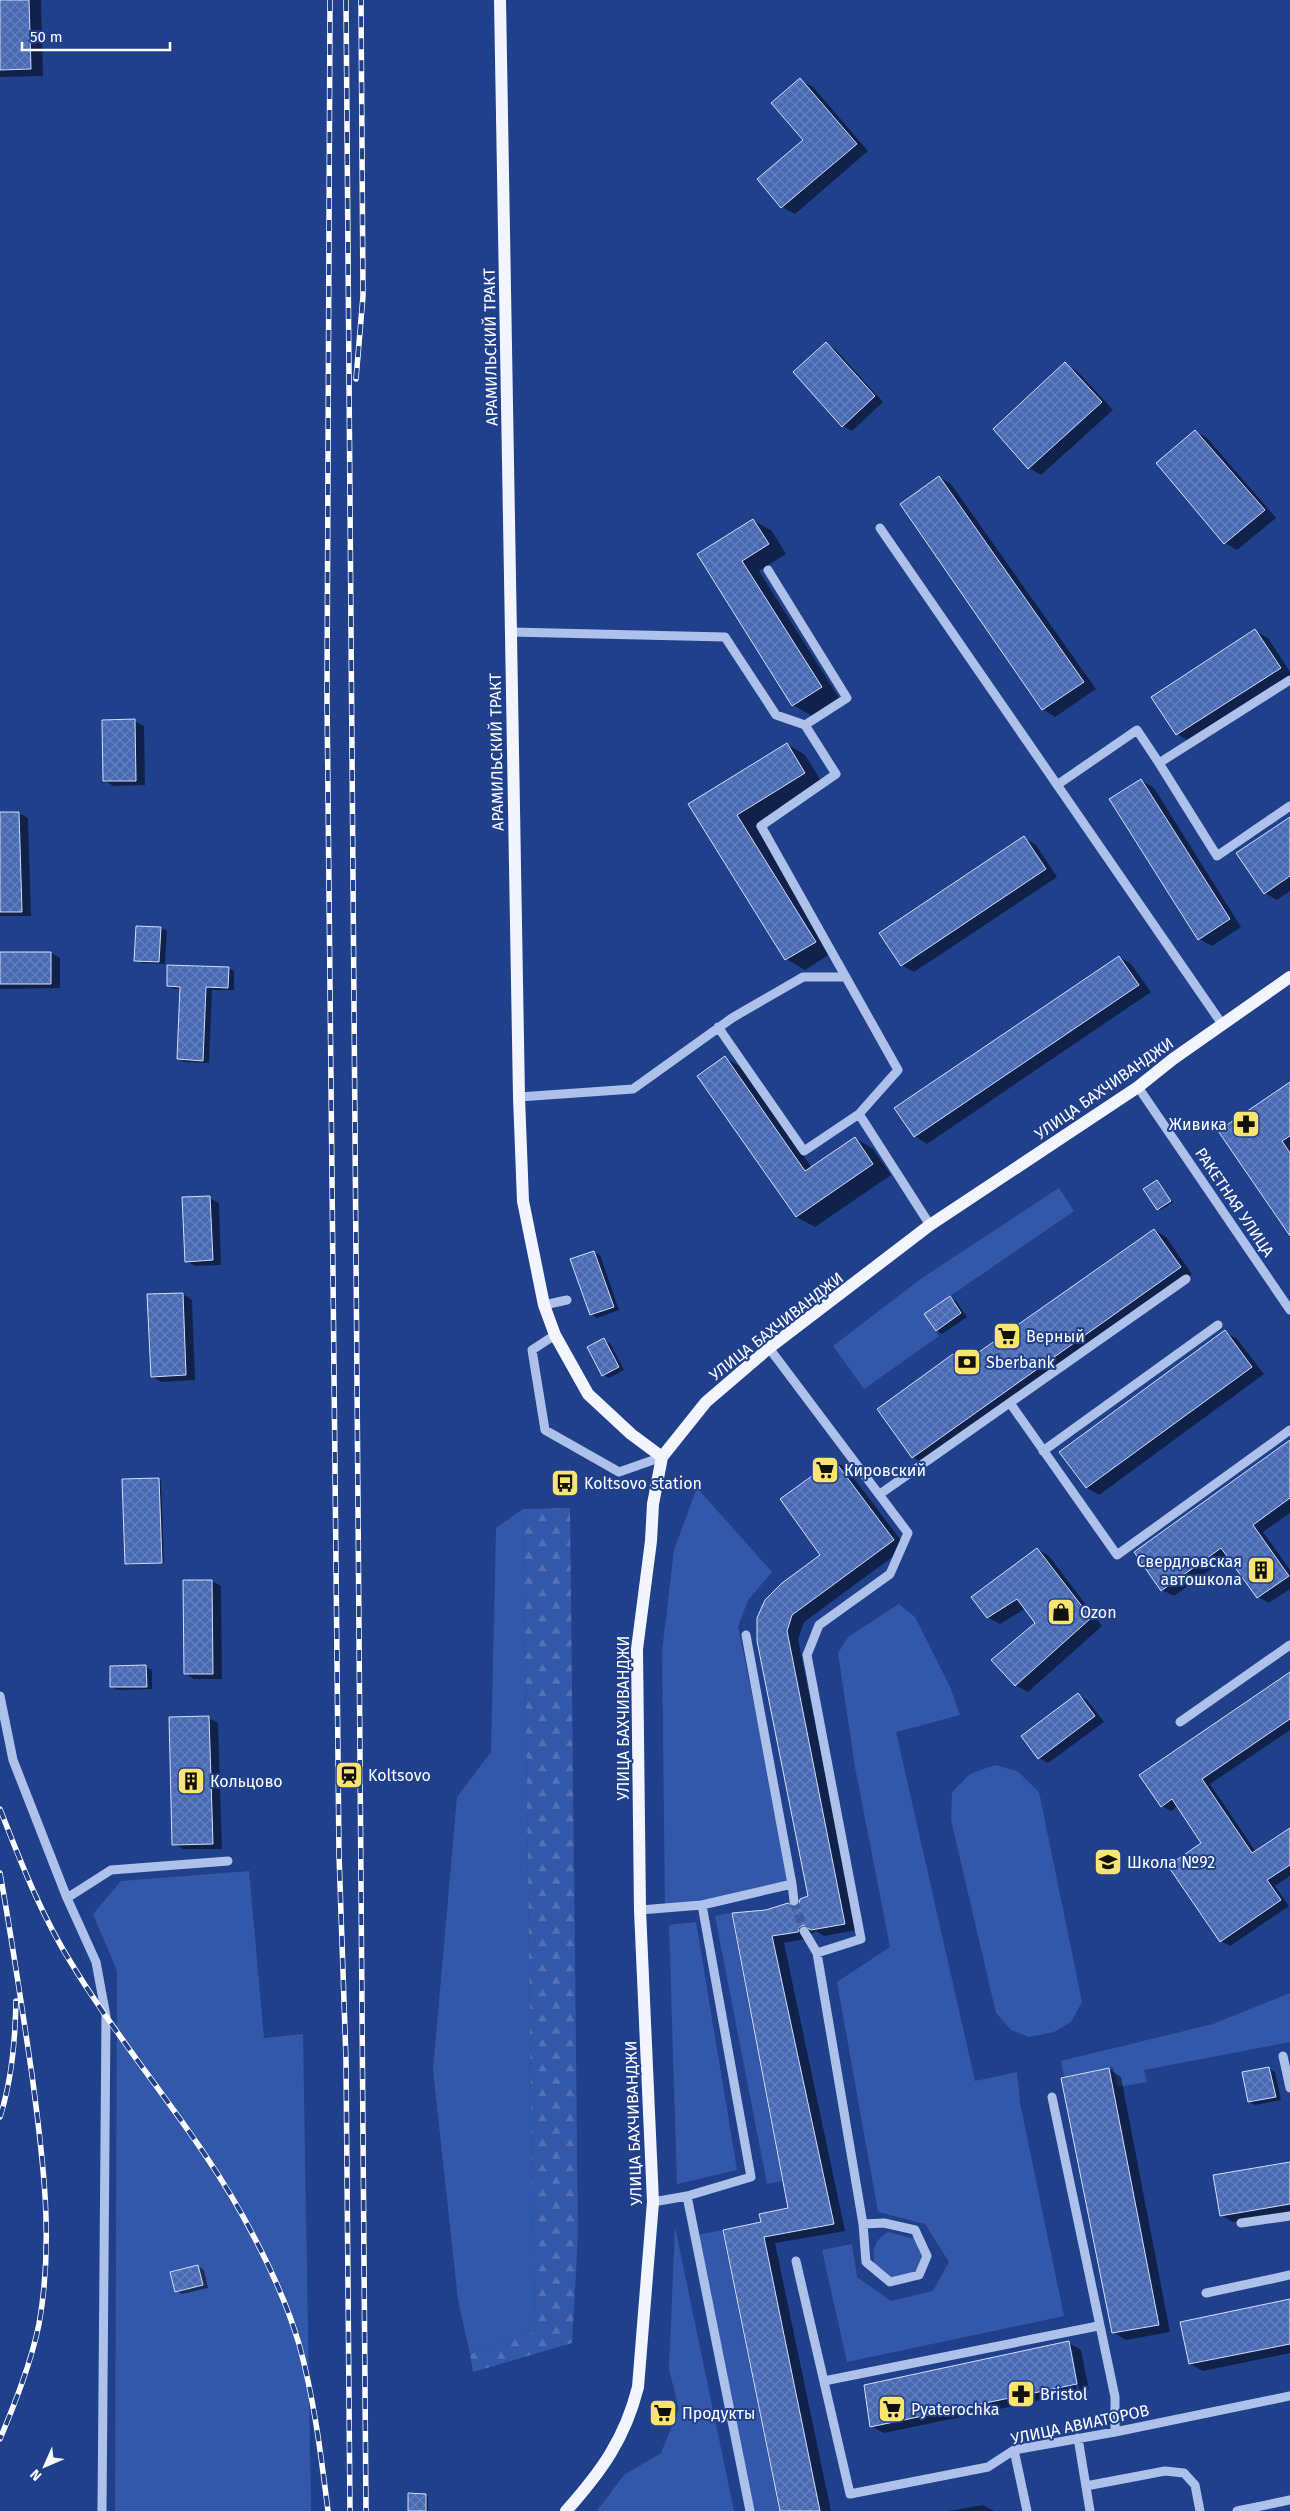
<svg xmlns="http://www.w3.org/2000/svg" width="1290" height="2511" font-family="'Fira Sans',sans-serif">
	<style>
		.green { fill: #3458a9 }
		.forest { fill: url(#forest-firs) }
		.shadow { fill: #0007; fill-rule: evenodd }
		.building { fill: url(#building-cross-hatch); stroke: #d2def8 }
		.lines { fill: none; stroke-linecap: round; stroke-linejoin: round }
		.minor-tunnel { stroke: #415d9c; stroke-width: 9; stroke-dasharray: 9 4.5; stroke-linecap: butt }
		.minor { stroke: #adc1eb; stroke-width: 9 }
		.major { stroke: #f2f5fe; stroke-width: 12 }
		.rail-casing { stroke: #fff; stroke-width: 5.5 }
		.rail { stroke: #20408b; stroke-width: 4; stroke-dasharray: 11; stroke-linecap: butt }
		.labels { text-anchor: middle; stroke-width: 4; stroke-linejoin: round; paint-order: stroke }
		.street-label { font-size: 16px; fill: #fff; stroke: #20408b }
		.poi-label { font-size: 16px; fill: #fff; stroke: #20408b; text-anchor: start }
	</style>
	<defs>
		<pattern id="forest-firs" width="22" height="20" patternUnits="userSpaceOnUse" patternTransform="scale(1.25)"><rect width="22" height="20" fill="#3458a9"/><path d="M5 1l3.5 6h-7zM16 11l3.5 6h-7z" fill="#5271b6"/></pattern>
		<pattern id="building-cross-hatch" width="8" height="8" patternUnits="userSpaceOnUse" patternTransform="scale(1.25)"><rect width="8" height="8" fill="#4969b3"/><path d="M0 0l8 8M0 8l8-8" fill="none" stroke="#6480be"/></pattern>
	</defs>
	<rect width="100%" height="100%" fill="#20408b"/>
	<path class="green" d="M1059,1188L1074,1211L924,1314L939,1336L864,1389L833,1346L922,1278Z
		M697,1488L772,1572L748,1600L738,1627L791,1883L702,1905L665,1907L662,1652L674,1550Z
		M523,1509L534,2332L470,2354L458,2300L433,2070L457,1797L491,1752L496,1528Z
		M899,1604L915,1617L950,1687L960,1715L896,1732L975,2081L1017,2072L1020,2103L1064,2316L847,2362L822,2250L852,2244L857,2277L891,2301L933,2291L949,2262L925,2224L878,2212L837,1982L890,1947L855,1767L838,1653L848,1637Z
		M995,1765L1017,1771L1039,1792L1082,2002L1071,2022L1054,2032L1029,2037L1011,2030L996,2013L951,1820L952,1792L970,1774Z
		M249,1871L264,2038L303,2034L311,2511H115L117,1971L93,1914L121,1881Z
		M731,1913L782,2181L767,2184L715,1916Z
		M696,1922L737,2170L677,2184L669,1925Z
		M1290,1993V2042L1144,2070L1147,2082L1118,2087L1113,2067L1064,2077L1061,2061L1213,2024Z
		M675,2227L734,2511H597L624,2475L661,2453L679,2409L669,2369Z
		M722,2230L779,2511H754L698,2235Z
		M888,2232L915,2239L927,2261L919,2276L894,2282L874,2265C873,2248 873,2242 888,2232Z"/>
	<path class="forest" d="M570,1508L578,2235L572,2343L473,2372L470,2354L534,2332L523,1509Z"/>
	<path class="shadow" d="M0,0H41L43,76L0,77Z
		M800,80L813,87L868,151L795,214L782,207L758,179L804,140Z
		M826,344L835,349L883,402L852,431L843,426Z
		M1065,364L1077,371L1113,410L1041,475L1029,468Z
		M1195,431L1207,438L1276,518L1237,550L1225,543L1157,464Z
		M939,477L951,484L1096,689L1055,717L1043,709Z
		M753,520L772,531L786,554L759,571L839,698L812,716L793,705L698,555Z
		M1255,631L1268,638L1290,672V677L1189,741L1177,734Z
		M135,721L144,726L145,785L113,786L104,780Z
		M787,744L805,755L823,784L755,826L833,952L805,970L786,959L690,805Z
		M1141,780L1154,788L1241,927L1212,946L1199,939Z
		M0,813H19L28,818L31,916H0Z
		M1290,818V891L1277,900L1265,893Z
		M1024,838L1036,845L1057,877L914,972L901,965Z
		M161,928L167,931L165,964L142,963L136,960Z
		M0,953H51L60,958V988L0,989Z
		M1119,957L1131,964L1151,992L927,1144L915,1136Z
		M228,968L234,971V990H212L209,1063L184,1062L178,1059L181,989H174L168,986Z
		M725,1058L743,1068L812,1168L855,1138L873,1149L891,1175L815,1227L796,1217Z
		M1290,1083V1233L1220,1131Z
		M1157,1181L1173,1202L1161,1210L1158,1209Z
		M209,1198L219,1203L221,1265L195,1266L186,1261Z
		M1154,1230L1166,1237L1192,1274L924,1464L913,1457L954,1356L966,1363Z
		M594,1252L600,1255L619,1310L597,1318L591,1314Z
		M183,1294L192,1300L195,1380L161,1382L152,1376Z
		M950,1298L956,1301L967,1317L942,1334L937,1330Z
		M1225,1332L1237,1339L1264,1374L1099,1495L1087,1488L1061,1452Z
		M604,1340L610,1343L624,1370L609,1378L603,1375Z
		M1290,1442V1513L1263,1532L1290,1570V1589L1269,1603L1258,1597L1229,1556L1174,1596L1162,1590Z
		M834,1461L846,1468L906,1547L804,1622L798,1639L857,1930L824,1936L816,1931L811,1934L810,1938L784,1943L845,2231L775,2243L831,2511H781L762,2223L790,2209L733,1914L796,1908L810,1897L758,1641L822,1555Z
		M159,1479L161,1480L164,1563L129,1565L126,1563Z
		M1037,1549L1049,1556L1102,1626L1028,1692L1015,1685L1037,1623L1026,1608L1000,1624L987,1617Z
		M184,1581H212L221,1586L222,1679H194L185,1674Z
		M146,1667L152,1670V1689L117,1690L111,1686Z
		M1290,1674V1730L1210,1784L1256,1852L1290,1829V1876L1275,1886L1289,1906L1230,1946L1221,1941L1203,1843L1178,1806L1171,1811L1162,1806Z
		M1078,1695L1087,1700L1104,1722L1048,1763L1039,1758Z
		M170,1718H209L218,1723L222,1849H183L174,1844Z
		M1109,2069L1121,2077L1170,2332L1126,2340L1113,2332Z
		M1269,2069L1275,2072L1281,2100L1255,2105L1249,2102Z
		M1290,2163V2213L1233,2222L1221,2215Z
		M198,2266L204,2270L208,2288L182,2294L176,2291Z
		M1290,2300V2353L1203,2371L1190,2364Z
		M1069,2343L1081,2350L1089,2390L884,2433L871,2426ZM1069,2350H1072L1079,2390H1077Z
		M426,2495L428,2496V2511H409Z
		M983,2505L994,2511H949Z"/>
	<path class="building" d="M0,0H29L31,69L0,70Z
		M800,78L857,144L781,208L757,179L803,140L771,103Z
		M826,342L875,396L842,427L793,372Z
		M1065,362L1102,402L1028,469L993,429Z
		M1195,430L1265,510L1224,544L1156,463Z
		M939,476L1084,682L1042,710L900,504Z
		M753,519L769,544L742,561L822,687L792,706L697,554Z
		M1255,629L1281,668L1176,735L1151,697Z
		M135,719L136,781H103L102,720Z
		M787,743L805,773L737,815L816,942L785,960L688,804Z
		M1141,779L1230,919L1198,940L1109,799Z
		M0,812H19L22,912H0Z
		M1290,817V876L1264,894L1236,853Z
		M1024,836L1046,869L901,966L879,933Z
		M136,926L161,927L159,962L134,961Z
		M0,952H51V984H0Z
		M1119,956L1139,985L914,1137L894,1108Z
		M167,965L229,967L228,988L206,987L203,1061L177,1059L180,987L167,986Z
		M725,1056L805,1171L855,1137L873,1164L796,1217L697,1076Z
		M1290,1082V1136L1282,1141L1290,1153V1236L1218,1131Z
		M1157,1180L1171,1201L1157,1210L1143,1189Z
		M210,1196L213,1260L185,1262L182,1197Z
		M1154,1229L1181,1267L912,1458L877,1409L953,1354L962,1364Z
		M594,1251L614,1307L590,1315L570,1259Z
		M183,1293L186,1375L151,1377L147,1294Z
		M950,1296L961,1313L936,1331L924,1314Z
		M1225,1330L1252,1367L1086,1488L1059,1452Z
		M604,1338L619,1367L602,1376L587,1347Z
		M1290,1440V1498L1253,1525L1289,1576L1257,1598L1221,1548L1161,1591L1134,1552Z
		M834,1460L894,1540L792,1615L787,1631L845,1924L811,1930L803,1925L799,1928L798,1932L772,1936L834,2224L764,2237L820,2511H780L723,2230L761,2222L759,2214L788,2208L732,1913L766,1910L788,1903L795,1907L799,1904L800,1899L808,1896L757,1641V1618L765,1600L782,1583L820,1555L780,1499Z
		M159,1478L162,1563L125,1564L122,1479Z
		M1037,1548L1091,1618L1015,1686L991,1660L1035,1623L1017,1599L987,1618L971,1597Z
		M183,1580H212L213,1674H184Z
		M146,1665L147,1687H110V1666Z
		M1290,1672V1719L1202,1779L1252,1853L1290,1828V1865L1267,1880L1281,1900L1220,1942L1168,1866L1201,1843L1172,1799L1161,1807L1139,1775Z
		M1078,1693L1095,1716L1038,1759L1021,1736Z
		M209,1716L213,1844L172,1845L169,1717Z
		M1269,2067L1276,2097L1248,2102L1242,2072Z
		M1109,2068L1159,2325L1112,2333L1061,2078Z
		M1290,2162V2204L1220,2216L1213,2175Z
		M198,2265L203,2285L175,2292L170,2272Z
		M1290,2299V2344L1189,2364L1180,2322Z
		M1069,2341L1077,2384L870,2427L864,2385Z
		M408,2493L426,2494V2511H408Z"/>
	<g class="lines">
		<path class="minor-tunnel" d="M794,1901L804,1931"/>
		<path class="minor" d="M880,528L1222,1024
			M768,570L847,698L805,725
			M511,632L725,637L776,715L805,725L836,774L761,826L898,1070L859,1114L930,1225
			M1159,763L1217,856L1290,806
			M1057,785L1137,730L1159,763L1290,680
			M718,1027L804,1151L859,1114
			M1138,1087L1290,1310
			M519,1097L633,1089L732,1018L803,977H846
			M544,1305L567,1300
			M555,1335L532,1350L545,1430L619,1472L662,1457
			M769,1348L908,1533L890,1574L819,1625L807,1655L861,1939L817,1953
			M1010,1403L1117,1555L1290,1430
			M1043,1451L1218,1325
			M880,1494L1186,1279
			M746,1635L792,1884
			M0,1696L13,1760L67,1898L96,1962L106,2016L102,2511
			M1180,1722L1290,1645
			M67,1898L111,1870L228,1861
			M640,1910L702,1905L792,1884L794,1901
			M804,1931L817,1953L863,2224L866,2262L890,2282L919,2275L927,2256L915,2230L884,2223L863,2224
			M1283,2056L1290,2088
			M1052,2097L1115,2397V2432
			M687,2196L751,2177L702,1905
			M653,2202L687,2196L750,2511
			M1241,2223L1290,2216
			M796,2261L850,2494L988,2467L1014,2450L1115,2432L1290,2396
			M1206,2293L1290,2275
			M824,2381L1098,2326
			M1078,2438L1090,2511
			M1014,2450L1027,2511
			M1086,2486L1165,2471L1184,2473L1195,2485L1200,2511
			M1237,2511L1290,2500"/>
		<path class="major" d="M500,0L519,1097L523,1201L544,1305L555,1335L588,1394L631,1434L662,1457
			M566,2511C601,2472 625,2439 638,2387L653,2202L640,1910L637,1649L651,1541L653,1504L662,1457L706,1402L769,1348L930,1225L1138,1087L1173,1059L1290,977"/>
		<g class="rail-casing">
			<path id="rail" d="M330,0L327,698L339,1854L346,2060L350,2511
				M346,0L366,2511
				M356,379L363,296L361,0
				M0,1809C21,1863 42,1917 73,1966C129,2058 204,2139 253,2235C271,2269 288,2307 299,2344C314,2398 321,2455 328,2511
				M0,1873C12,1940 22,2007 32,2075C43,2158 54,2241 39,2324C31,2363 15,2403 0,2439
				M0,2117C12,2079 15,2041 16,2001"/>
		</g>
		<use href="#rail" class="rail"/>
	</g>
	<defs>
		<g id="pharmacy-square" transform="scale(1.4375)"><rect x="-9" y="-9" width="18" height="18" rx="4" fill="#f8e46e" stroke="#20408b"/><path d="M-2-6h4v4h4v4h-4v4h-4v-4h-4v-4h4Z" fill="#111"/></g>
		<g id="supermarket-square" transform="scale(1.4375)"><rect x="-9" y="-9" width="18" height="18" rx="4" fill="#f8e46e" stroke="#20408b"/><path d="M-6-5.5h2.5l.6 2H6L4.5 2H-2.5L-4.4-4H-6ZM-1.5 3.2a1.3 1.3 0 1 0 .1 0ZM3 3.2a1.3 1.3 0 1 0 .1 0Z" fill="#111"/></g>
		<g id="bank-square" transform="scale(1.4375)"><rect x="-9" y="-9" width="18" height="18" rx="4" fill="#f8e46e" stroke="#20408b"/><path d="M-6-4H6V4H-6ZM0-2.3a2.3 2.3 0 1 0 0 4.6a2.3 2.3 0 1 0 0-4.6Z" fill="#111"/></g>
		<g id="bus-square" transform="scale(1.4375)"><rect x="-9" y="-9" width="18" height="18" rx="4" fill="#f8e46e" stroke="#20408b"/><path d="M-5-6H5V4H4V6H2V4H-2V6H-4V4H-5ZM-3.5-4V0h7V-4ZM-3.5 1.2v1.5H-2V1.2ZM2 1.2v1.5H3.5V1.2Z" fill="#111"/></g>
		<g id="building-square" transform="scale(1.4375)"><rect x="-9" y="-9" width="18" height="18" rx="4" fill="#f8e46e" stroke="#20408b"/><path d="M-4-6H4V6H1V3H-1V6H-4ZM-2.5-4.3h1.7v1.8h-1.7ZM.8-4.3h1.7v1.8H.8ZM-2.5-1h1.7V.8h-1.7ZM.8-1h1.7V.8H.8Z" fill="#111"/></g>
		<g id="shop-square" transform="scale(1.4375)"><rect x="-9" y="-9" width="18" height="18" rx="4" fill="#f8e46e" stroke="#20408b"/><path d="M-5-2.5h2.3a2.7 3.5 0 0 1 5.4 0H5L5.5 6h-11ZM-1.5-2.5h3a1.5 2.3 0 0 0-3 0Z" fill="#111"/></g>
		<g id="station-square" transform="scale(1.4375)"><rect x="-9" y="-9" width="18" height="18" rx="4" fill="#f8e46e" stroke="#20408b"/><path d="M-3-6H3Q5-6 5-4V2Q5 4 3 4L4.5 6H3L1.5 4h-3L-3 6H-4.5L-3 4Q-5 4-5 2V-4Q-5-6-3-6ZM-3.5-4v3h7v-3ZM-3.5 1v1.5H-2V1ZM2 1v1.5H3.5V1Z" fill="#111"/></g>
		<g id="school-square" transform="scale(1.4375)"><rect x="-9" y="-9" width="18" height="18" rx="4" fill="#f8e46e" stroke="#20408b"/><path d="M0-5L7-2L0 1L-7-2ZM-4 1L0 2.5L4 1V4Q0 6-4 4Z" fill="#111"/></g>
	</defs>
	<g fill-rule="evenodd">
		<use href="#pharmacy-square" x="1246" y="1124"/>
		<use href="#supermarket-square" x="1007" y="1336"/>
		<use href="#bank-square" x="967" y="1362"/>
		<use href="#supermarket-square" x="825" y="1470"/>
		<use href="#bus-square" x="565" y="1483"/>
		<use href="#building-square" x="1261" y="1570"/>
		<use href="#shop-square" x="1061" y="1612"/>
		<use href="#station-square" x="349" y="1775"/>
		<use href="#building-square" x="191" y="1781"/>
		<use href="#school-square" x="1108" y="1862"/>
		<use href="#pharmacy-square" x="1021" y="2394"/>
		<use href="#supermarket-square" x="892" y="2409"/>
		<use href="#supermarket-square" x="663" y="2413"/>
	</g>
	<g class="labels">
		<g class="street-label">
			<text transform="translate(490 347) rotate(-91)" y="6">АРАМИЛЬСКИЙ ТРАКТ</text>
			<text transform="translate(496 752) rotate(-91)" y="6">АРАМИЛЬСКИЙ ТРАКТ</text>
			<text transform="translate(1104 1088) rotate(-35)" y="6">УЛИЦА БАХЧИВАНДЖИ</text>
			<text transform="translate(1235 1202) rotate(56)" y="6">РАКЕТНАЯ УЛИЦА</text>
			<text transform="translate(776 1326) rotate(-38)" y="6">УЛИЦА БАХЧИВАНДЖИ</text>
			<text transform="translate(623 1718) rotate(-90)" y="6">УЛИЦА БАХЧИВАНДЖИ</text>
			<text transform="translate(633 2123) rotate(-92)" y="6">УЛИЦА БАХЧИВАНДЖИ</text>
			<text transform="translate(1080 2424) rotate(-12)" y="6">УЛИЦА АВИАТОРОВ</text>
		</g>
		<g class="poi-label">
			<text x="1227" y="1130" text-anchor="end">Живика</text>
			<text x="1026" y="1342">Верный</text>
			<text x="986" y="1368">Sberbank</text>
			<text x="844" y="1476">Кировский</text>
			<text x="584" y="1489">Koltsovo station</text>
			<text x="1242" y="1567" text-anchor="end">Свердловская<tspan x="1242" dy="18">автошкола</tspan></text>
			<text x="1080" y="1618">Ozon</text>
			<text x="368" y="1781">Koltsovo</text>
			<text x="210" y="1787">Кольцово</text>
			<text x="1127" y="1868">Школа №92</text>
			<text x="1040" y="2400">Bristol</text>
			<text x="911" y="2415">Pyaterochka</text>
			<text x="682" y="2419">Продукты</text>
		</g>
	</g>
	<g transform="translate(45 2466) rotate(225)" stroke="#20408b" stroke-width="4" paint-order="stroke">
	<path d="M0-4L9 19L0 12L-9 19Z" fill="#ffffff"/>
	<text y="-8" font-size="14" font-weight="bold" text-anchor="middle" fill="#ffffff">N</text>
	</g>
	<path d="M22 42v8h148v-8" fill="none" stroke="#ffffff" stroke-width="2.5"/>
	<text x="30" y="42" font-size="15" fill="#ffffff" stroke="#20408b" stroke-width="4" paint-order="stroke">50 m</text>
</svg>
